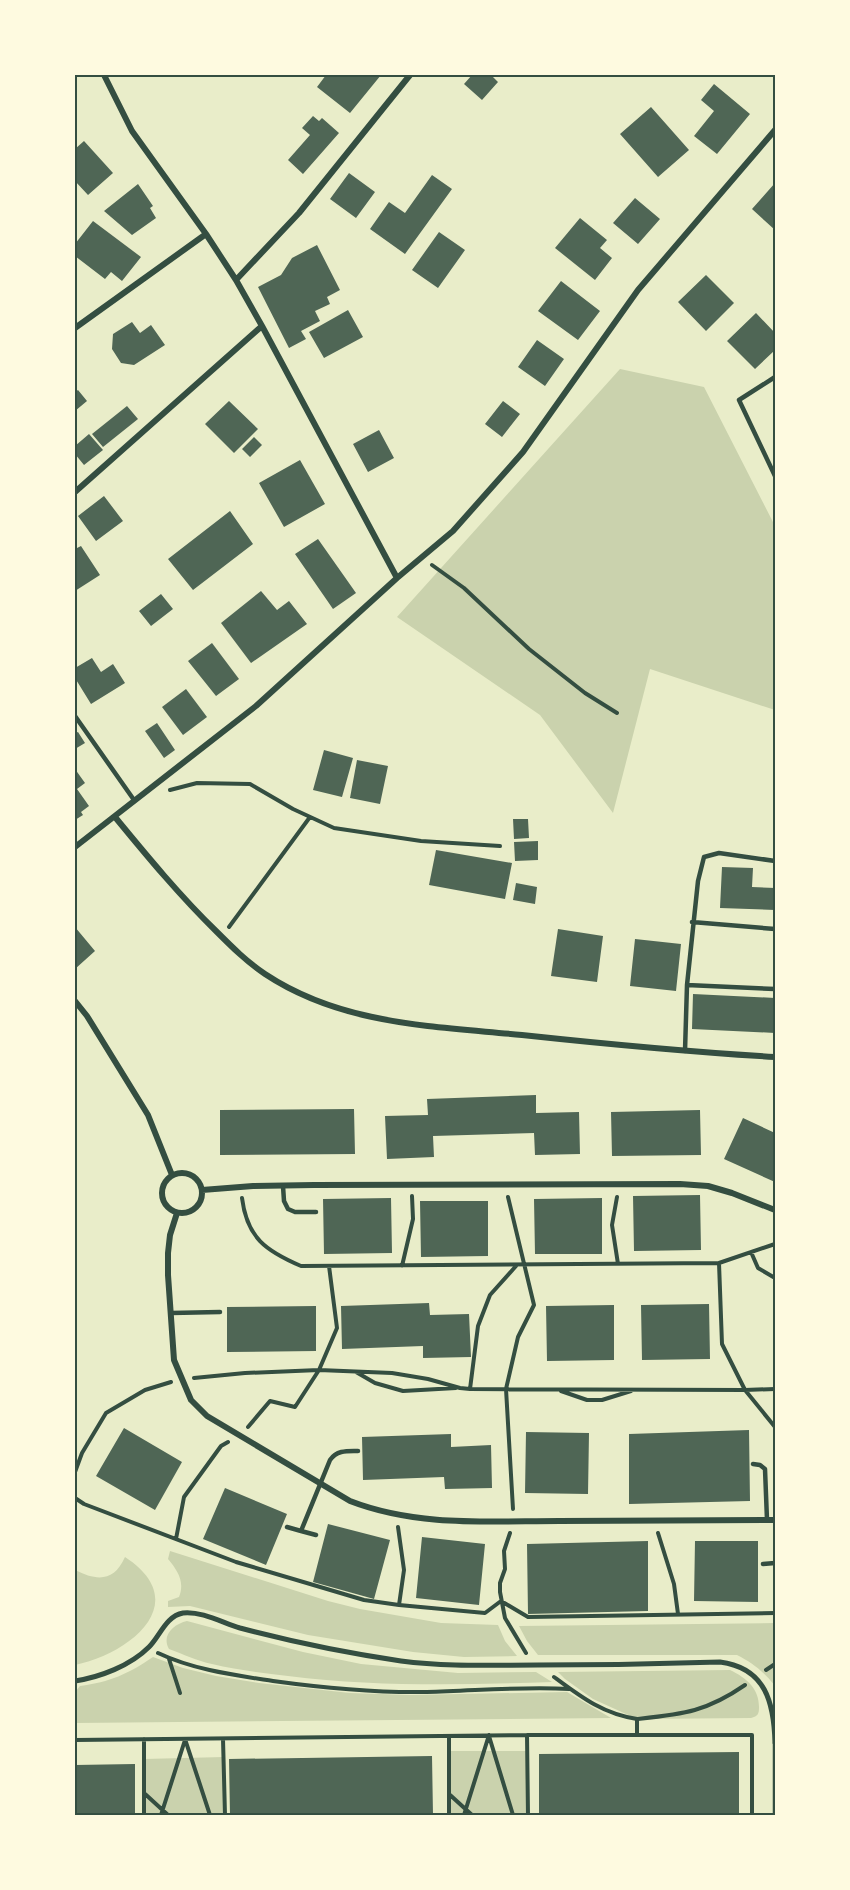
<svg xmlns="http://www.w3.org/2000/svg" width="850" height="1890" font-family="'PT Sans Narrow',sans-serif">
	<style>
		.green { fill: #cad2ad }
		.building { fill: #4f6655 }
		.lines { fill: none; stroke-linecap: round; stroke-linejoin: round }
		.path { stroke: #344e41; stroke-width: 4 }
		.service { stroke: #344e41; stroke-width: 4.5 }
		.pedestrian { stroke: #344e41; stroke-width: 5 }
		.minor { stroke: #344e41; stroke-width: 6 }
		.neatline { fill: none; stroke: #344e41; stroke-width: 2 }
	</style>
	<rect width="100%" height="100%" fill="#e9edc9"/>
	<path class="green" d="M620,369L704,387L775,526V710L650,669L613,813L540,715L397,617Z
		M170,1551L328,1601L360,1609L441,1623L498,1625L505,1641L517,1656L464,1657L413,1652L308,1635L190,1606L168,1607V1601L179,1597C185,1582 178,1571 168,1559Z
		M125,1557C195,1603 129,1654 75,1665V1570C97,1581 114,1582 125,1557Z
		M187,1621L303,1652L361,1664L458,1673L536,1672L552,1682C464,1685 376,1687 288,1676C263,1673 237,1670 212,1664C197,1661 183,1654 169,1649C161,1635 174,1624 187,1621Z
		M775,1623V1686C764,1672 753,1663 737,1655H538L527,1641L519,1626Z
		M153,1657L183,1668L216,1676L259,1683L350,1693L410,1695L567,1692L611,1718L75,1723V1692L80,1686C110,1682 128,1674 153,1657Z
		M730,1670C747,1678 759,1689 759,1707C759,1714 758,1716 751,1718L637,1719L593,1699L565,1679L558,1672Z
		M450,1751H528V1815H449Z
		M224,1757L225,1815H144V1759Z"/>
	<path class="building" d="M326,75H381L350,113L317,87Z
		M472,75H491L498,82L482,100L464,84Z
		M714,84L750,114L717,154L694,136L714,111L701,100Z
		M651,107L689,150L658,177L620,134Z
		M313,116L319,121L322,118L339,133L303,174L288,160L310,135L302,128Z
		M84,141L113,173L88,195L75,181V149Z
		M349,173L375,192L356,218L330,199Z
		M432,175L452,189L405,254L370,229L389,202L405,213Z
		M775,183V230L752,209Z
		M138,184L153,206L150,208L156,218L132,235L104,211Z
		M635,198L660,219L638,244L613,223Z
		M580,218L607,240L600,248L612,258L595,280L555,248Z
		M93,221L141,257L122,281L111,272L105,279L75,256V244Z
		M439,232L465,250L438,288L412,270Z
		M317,245L340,290L327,297L330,304L315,311L320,321L301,331L306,339L289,348L258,287L281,275L292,258Z
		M706,275L734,303L706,331L678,302Z
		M561,281L600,311L578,340L538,311Z
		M348,310L363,337L324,358L309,332Z
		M756,313L775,333V350L755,369L727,341Z
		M132,322L140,333L151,325L165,345L134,365L121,363L112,349L113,334Z
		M537,340L564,359L545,386L518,367Z
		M78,390L87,401L75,411V392Z
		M229,401L258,429L234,453L205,424Z
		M503,401L520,414L502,437L485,424Z
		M127,406L138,419L103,447L92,434Z
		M379,430L394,458L368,472L353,444Z
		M89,434L103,450L84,465L75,454V446Z
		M254,437L262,445L250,457L242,449Z
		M300,460L325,504L284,527L259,483Z
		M104,496L123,521L96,541L78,516Z
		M230,511L253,544L193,590L168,559Z
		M318,539L356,593L333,609L295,554Z
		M81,546L100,575L75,591V549Z
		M261,591L277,610L289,601L307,624L251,663L221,623Z
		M161,594L173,609L151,626L139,611Z
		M212,643L239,679L216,696L188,661Z
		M92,658L101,672L113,664L125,683L91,704L75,678V668Z
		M186,689L207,717L183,735L162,707Z
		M157,723L175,750L164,758L145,731Z
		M78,732L85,743L75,749V733Z
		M324,750L353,758L342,797L313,790Z
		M357,760L388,766L380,804L350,798Z
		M75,769L85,783L77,789L89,806L81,812L83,815L75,820Z
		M513,819H528L529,838L514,839Z
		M538,841V860L515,861L514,842Z
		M436,850L512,863L505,899L429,885Z
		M722,867L753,868L752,887L775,888V910L720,908Z
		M516,883L537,887L535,904L513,900Z
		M75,927L95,951L75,969Z
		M558,929L603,936L597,982L551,976Z
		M635,939L681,944L676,991L630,986Z
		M693,994L775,998V1033L692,1029Z
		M536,1095V1113L579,1112L580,1154L535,1155L534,1133L433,1136L434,1157L387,1159L385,1116L428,1115L427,1099Z
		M354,1109L355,1154L220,1155V1110Z
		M700,1110L701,1155L612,1156L611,1112Z
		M743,1118L775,1133V1182L724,1159Z
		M700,1195L701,1250L634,1251L633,1196Z
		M391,1198L392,1253L324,1254L323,1199Z
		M602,1198V1254H535L534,1199Z
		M420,1201H488V1256L421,1257Z
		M429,1303L430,1315L469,1314L471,1357L423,1358V1346L342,1349L341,1306Z
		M709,1304L710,1359L642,1360L641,1305Z
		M614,1305V1360L547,1361L546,1306Z
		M316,1306V1351L227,1352V1307Z
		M124,1428L182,1462L155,1510L96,1476Z
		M749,1430L750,1501L629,1504V1434Z
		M526,1432L589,1433L588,1494L525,1493Z
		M451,1434V1447L491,1445L492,1488L445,1489L444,1477L363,1480L362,1437Z
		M225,1488L287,1514L266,1565L203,1539Z
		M328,1524L390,1540L374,1599L313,1582Z
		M422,1537L485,1544L479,1605L416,1598Z
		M648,1541V1611L528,1614L527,1544Z
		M695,1541H758V1602L694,1601Z
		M739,1752V1815H539V1754Z
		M432,1756L433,1815H230L229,1759Z
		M135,1764V1815H75V1765Z"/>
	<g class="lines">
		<path class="path" d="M432,565L464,588L529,649L585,693L617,713
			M170,790L197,783L250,784L293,809L334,828L421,841L500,846
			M229,927L310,817
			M508,1197L534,1305L518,1337L506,1389L513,1509
			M617,1197L612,1225L618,1264
			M242,1198C247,1238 266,1251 301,1266L719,1263
			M775,1244L719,1263L722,1344L745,1390L775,1427
			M751,1252L758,1268L775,1278
			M402,1266L413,1219L412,1196
			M356,1372L375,1383L403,1391L456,1388
			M194,1378L245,1373L319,1370L392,1373L428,1379L460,1388L470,1389L745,1390L775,1389
			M470,1389L478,1326L490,1295L516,1266
			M561,1391L587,1400H602L631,1391
			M248,1427L270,1401L295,1407L319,1370L337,1328L329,1266
			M75,1472L82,1453L106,1413L145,1390L171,1382
			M75,1498L84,1504L236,1562L364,1600L399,1605L485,1613L501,1601L528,1617L775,1613
			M398,1527L404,1570L399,1605
			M510,1533L504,1551L505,1569L500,1583V1592L505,1618L526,1653
			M658,1533L674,1584L678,1614
			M176,1539L184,1497L221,1446L228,1442
			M158,1653C194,1670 234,1675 273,1681C324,1688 376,1693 427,1692C475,1691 522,1686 569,1689
			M169,1659L180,1693
			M766,1670L775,1664
			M554,1677C581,1697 603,1714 637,1719
			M527,1735L528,1815
			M637,1735V1719C683,1714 706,1712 745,1685
			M489,1736L513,1815
			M144,1739V1815
			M185,1739L210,1815
			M223,1739L225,1815
			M75,1740L527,1735H752V1815
			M144,1793L168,1815
			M449,1794L472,1815
			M161,1815L185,1740
			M449,1815V1736
			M464,1815L489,1735"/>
		<path class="service" d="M775,377L739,400L775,476
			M75,716L134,800
			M775,861L719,853L704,857L698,881L687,985L775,989
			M692,922L775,929
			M685,1051L687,985
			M283,1186L284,1201L288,1209L295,1212H316
			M171,1313L220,1312
			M753,1464L760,1465L765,1469L767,1520
			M287,1527L301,1531
			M316,1535L301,1531L330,1460C337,1450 347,1451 358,1451
			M763,1564L775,1563
			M775,1815V1743"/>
		<path class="pedestrian" d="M75,1681C100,1677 130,1666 149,1647C160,1636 166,1616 183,1613C202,1611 223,1623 240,1628C293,1642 347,1653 401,1661C446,1667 492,1665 538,1665C598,1665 659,1664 720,1662C766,1668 774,1703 775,1743"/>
		<path class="minor" d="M104,75L132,131L206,234L236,280L262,326L397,578
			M236,280L299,213L410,75
			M75,328L206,234
			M75,492L262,326
			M115,817C147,856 180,896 217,932C232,947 247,962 265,974C342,1025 432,1026 522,1035C606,1044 690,1052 775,1057
			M75,847L256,706L397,578L453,531L523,452L638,290L775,130
			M75,1001L87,1016L148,1115L172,1175
			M162 1193a20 20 0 1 1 40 0a20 20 0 1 1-40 0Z
			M202,1190L253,1186L314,1185L680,1184L708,1186L732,1193L775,1210
			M177,1213L170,1235L168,1253V1275L174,1360L191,1400L207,1416L350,1501C417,1527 489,1521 559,1521C631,1521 703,1520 775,1520"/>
	</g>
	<rect width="850" height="1890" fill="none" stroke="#fefae0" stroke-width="153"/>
	<rect x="76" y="76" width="698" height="1738" class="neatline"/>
</svg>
